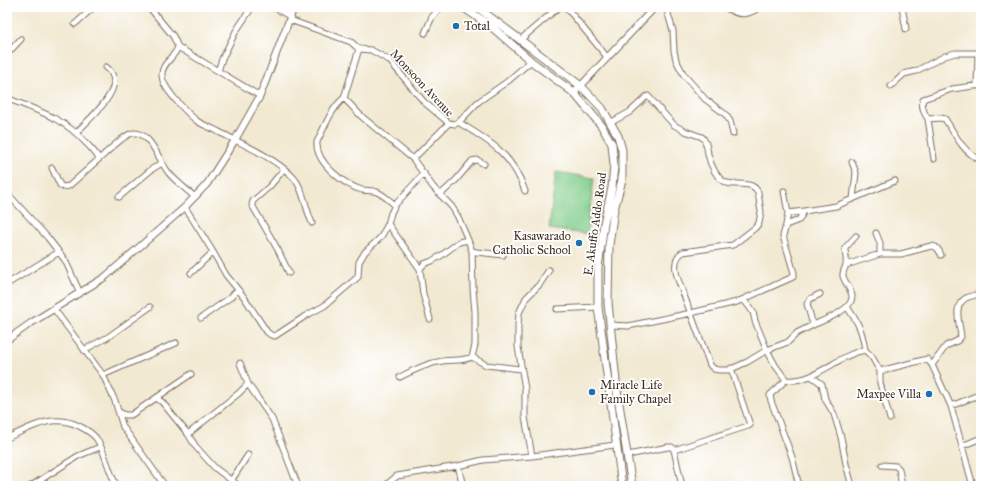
<svg xmlns="http://www.w3.org/2000/svg" width="988" height="493" font-family="'IM FELL Great Primer',serif">
	<style>
		.green { fill: #81cd8b; stroke: #5e7c54 }
		.lines { fill: none; stroke-linecap: round; stroke-linejoin: round }
		.minor-casing { stroke: #7b6d5d; stroke-width: 7 }
		.tertiary-casing { stroke: #7b6d5d; stroke-width: 8 }
		.secondary-casing { stroke: #7b6d5d; stroke-width: 9 }
		.minor { stroke: #fff; stroke-width: 5 }
		.tertiary { stroke: #fff; stroke-width: 6 }
		.secondary { stroke: #fff; stroke-width: 7 }
		.poi-dot { fill: #1f6fb2; stroke: #fff; stroke-width: 1.5 }
		.labels { text-anchor: middle; stroke-width: 3.5; stroke-linejoin: round; paint-order: stroke }
		.poi-label { font-size: 12px; fill: #3b2a1e; stroke: #fff; text-anchor: start }
		.street-label { font-size: 12px; fill: #3b2a1e; stroke: #fff }
	</style>
	<rect width="100%" height="100%" fill="#fff"/>
	<filter id="ink" filterUnits="userSpaceOnUse"><feTurbulence type="fractalNoise" baseFrequency=".025" numOctaves="2"/><feDisplacementMap in="SourceGraphic" scale="8" xChannelSelector="R" yChannelSelector="G"/><feConvolveMatrix kernelMatrix="1 2 1 2 8 2 1 2 1" color-interpolation-filters="sRGB"/></filter>
	<filter id="wash" filterUnits="userSpaceOnUse"><feTurbulence type="fractalNoise" baseFrequency=".012" numOctaves="4" result="noise"/><feDisplacementMap in="SourceGraphic" scale="16" xChannelSelector="R" yChannelSelector="G"/><feGaussianBlur stdDeviation="0.9" result="paint"/><feColorMatrix in="noise" values="0 0 0 0 0 0 0 0 0 0 0 0 0 0 0 0 0 1.4 0 .05"/><feComposite in="paint" operator="in"/></filter>
	<g filter="url(#wash)">
		<rect width="100%" height="100%" fill="#f2e9d2"/>
		<path class="green" d="M556,172L594,178L587,234L549,229Z"/>
	</g>
	<g filter="url(#ink)">
		<g class="lines">
			<g class="minor-casing">
				<path id="minor" d="M149,7L173,36L178,47C175,57 161,64 162,75C162,84 170,93 175,99C182,107 189,115 197,121C203,125 212,128 219,132C241,143 275,158 292,176C303,186 306,210 312,223
					M252,7L236,31L222,59L218,71L260,96
					M274,7L291,17
					M566,7L607,57
					M666,7L673,31L674,51L676,60L684,75L705,99L725,114L730,121L733,134
					M725,7C738,16 748,16 760,7
					M902,7L906,29
					M290,20L351,42L359,49L371,50L389,60L424,102L449,123
					M75,24L94,7
					M425,33L432,17L441,7
					M520,40L559,7
					M178,47L218,71
					M7,54L21,39
					M891,86L904,74L916,71L945,56L955,53H978
					M977,86L978,53L981,51
					M7,98C35,110 62,117 83,140C89,146 95,151 99,159C106,153 122,137 130,134C149,127 159,161 168,172C175,181 186,189 195,197
					M344,98L361,116L413,159L433,187L452,207L458,217L468,240L472,251L473,289L475,312V345L472,357C461,362 449,359 438,362C425,364 412,371 400,377
					M344,98C331,109 325,126 317,142C315,162 344,185 362,190C367,191 372,190 377,192C384,195 390,201 395,205
					M344,98L359,49
					M928,119L941,118L945,119C955,134 963,153 981,160
					M458,122C490,141 513,155 525,191
					M449,123L455,124L460,121L478,102L508,81L531,61
					M610,123L630,112L646,97L648,96L674,125L685,131L702,137C707,142 707,148 708,154C710,164 717,180 727,183C735,185 744,183 752,186L755,188L758,192L761,212L759,223L755,228L733,245L683,252C670,260 677,278 682,290L710,365L714,369L719,370H729L747,362L767,350L788,342L797,333L813,325L807,304L810,299L820,294
					M77,132C88,120 122,92 112,74C111,71 108,69 106,67
					M413,159L449,123
					M934,159L928,119C924,114 921,105 923,99L952,89L981,85
					M852,162L856,173L853,199
					M52,168L60,185L63,187L69,186L99,159
					M284,169L270,186L253,201L252,205L278,250L289,273
					M784,191L788,213L786,225
					M7,193L48,238L65,260L80,293
					M440,195L456,180L472,161L477,160L484,164
					M119,197L152,169L162,163
					M185,207L213,252L226,275L244,297L267,332L271,335L275,336L307,315L324,306L358,277L359,262L365,252L381,237L388,224L391,213L395,205L424,173
					M788,213L804,211
					M388,224L420,269L423,294L430,319
					M876,233L880,243V254
					M472,251L477,252L503,255
					M846,265L880,254H901L931,246C937,246 939,250 941,255
					M420,269L424,264L432,261L442,255L459,242L468,240
					M191,273L213,252
					M7,284L59,252
					M744,300L753,312L755,321L767,350L775,365L786,380C816,383 837,355 865,350L872,357L880,371L927,359L932,365L951,406L973,486
					M847,307C859,324 862,330 865,350
					M54,309L103,375L115,401L123,427L165,486
					M557,309L598,307
					M201,318L231,297L237,290
					M610,325L628,326L691,313L737,302L793,277L794,273L783,236L786,225L799,220L804,211L836,206L895,181
					M813,325C824,320 853,310 852,296C851,289 845,283 843,276C842,271 846,268 846,264C847,259 845,254 845,248L856,236
					M84,350L108,337L150,307
					M472,357L486,365L521,369
					M240,363L248,384L272,419L298,486
					M932,365L946,346L957,341L961,337C960,323 952,306 966,298C971,296 976,295 981,293
					M880,371V383L890,419
					M103,375L176,343
					M811,376L822,384L825,399L834,414L841,437L846,464L852,486
					M786,380L770,395L771,401L792,457L799,486
					M156,398L191,374
					M951,406L981,394
					M119,412L125,415H131L156,398L162,402L188,434L196,447L215,468L239,486
					M188,434L239,393L248,384
					M7,438C32,427 52,413 79,426C85,429 92,433 96,438C106,452 108,472 117,486
					M962,446L981,438
					M674,450L748,426L750,425L731,368
					M628,455L668,447H672L674,450L682,486
					M532,456L525,417V389L518,347V326L519,313L526,298L539,285L549,270
					M882,465L896,466L899,469L902,486
					M458,466L463,486
					M231,481L248,455
					M7,484L9,486
					M31,486L78,456L100,447
					M385,486L397,476L403,475L458,466L483,460L532,456L615,445"/>
			</g>
			<g class="tertiary-casing">
				<path id="tertiary" d="M574,93L655,7
					M7,340L31,323L105,277L185,207L207,184L235,140L260,96L294,7"/>
			</g>
			<g class="secondary-casing">
				<path id="secondary" d="M463,7L492,27L531,61L574,93L601,125L612,144L614,165L612,188L604,223L598,268V307L622,486
					M477,7L581,86L602,108L618,136L622,150V180L614,209L609,245L608,303L617,391L632,486"/>
			</g>
			<use href="#minor" class="minor"/>
			<use href="#tertiary" class="tertiary"/>
			<use href="#secondary" class="secondary"/>
		</g>
	</g>
	<g class="poi-dot">
		<circle cx="456" cy="26" r="4"/>
		<circle cx="579" cy="243" r="4"/>
		<circle cx="592" cy="392" r="4"/>
		<circle cx="929" cy="394" r="4"/>
	</g>
	<g class="labels">
		<g class="poi-label">
			<text x="464" y="30">Total</text>
			<text x="571" y="240" text-anchor="end">Kasawarado<tspan x="571" dy="14">Catholic School</tspan></text>
			<text x="600" y="389">Miracle Life<tspan x="600" dy="14">Family Chapel</tspan></text>
			<text x="921" y="398" text-anchor="end">Maxpee Villa</text>
		</g>
		<g class="street-label">
			<text transform="translate(422 83) rotate(47)" y="4">Monsoon Avenue</text>
			<text transform="translate(595 224) rotate(-82)" y="4">E. Akuffo Addo Road</text>
		</g>
	</g>
	<rect width="988" height="493" fill="none" stroke="#fff" stroke-width="24"/>
</svg>
